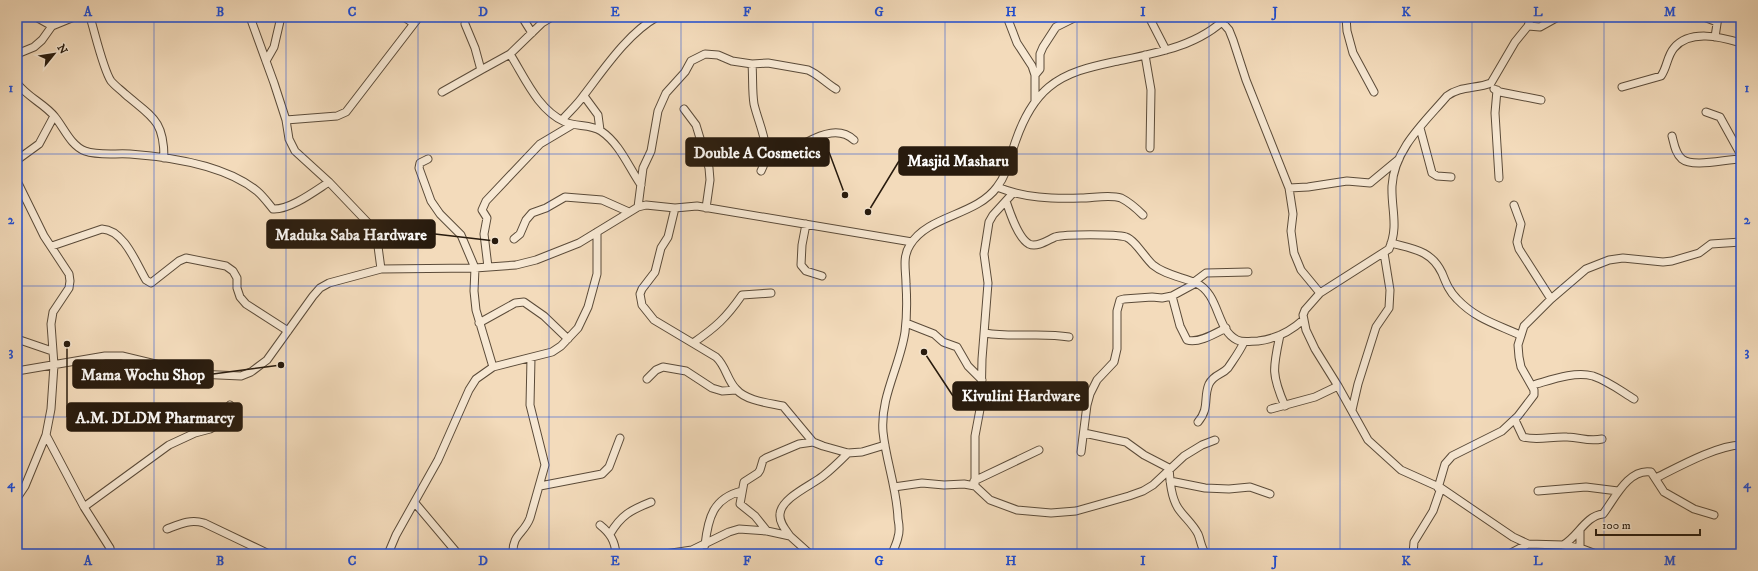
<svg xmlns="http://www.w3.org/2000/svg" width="1758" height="571" font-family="'IM FELL DW Pica',serif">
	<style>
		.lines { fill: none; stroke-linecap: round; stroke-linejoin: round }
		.minor-casing { stroke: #5b4b39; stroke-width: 9 }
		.minor { stroke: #f7e8d3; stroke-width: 7 }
		.grid { fill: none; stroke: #1d4ed8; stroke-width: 1; stroke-opacity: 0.55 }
		.leader { fill: none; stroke: #281b0e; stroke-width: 1.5 }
		.callout-dot { fill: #281b0e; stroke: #f7e8d3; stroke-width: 1.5 }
		.callout { fill: #281b0e; stroke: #281b0e; stroke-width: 1.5 }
		.callout-label { font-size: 16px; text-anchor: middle; font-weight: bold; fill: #fff }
		.neatline { fill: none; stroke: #1d4ed8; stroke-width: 1.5 }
		.grid-label { font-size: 13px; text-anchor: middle; font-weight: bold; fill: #1d4ed8 }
	</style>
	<rect width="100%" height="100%" fill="#f3dbbb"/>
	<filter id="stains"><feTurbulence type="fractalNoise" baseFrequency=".005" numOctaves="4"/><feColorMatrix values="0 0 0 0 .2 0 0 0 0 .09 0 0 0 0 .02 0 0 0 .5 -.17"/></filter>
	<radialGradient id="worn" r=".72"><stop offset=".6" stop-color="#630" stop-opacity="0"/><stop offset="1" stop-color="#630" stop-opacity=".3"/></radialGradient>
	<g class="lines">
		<g class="minor-casing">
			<path id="minor" d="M36,17L52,26
				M90,17C95,33 103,69 111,81C115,86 121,90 125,94C152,117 164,120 164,158
				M250,17L274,83L286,120L289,139L295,151L329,182L370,225L377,239L381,269
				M404,17L413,23
				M522,17L532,33
				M668,17H673
				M1007,17L1017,43L1032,66L1035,75V101
				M1149,17L1166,50
				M1346,17L1347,31L1353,53L1374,92
				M1531,17L1528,26L1515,42L1491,83C1476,89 1460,86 1447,96C1425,122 1394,149 1392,186C1391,209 1399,226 1389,249L1320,293L1305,310L1303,315L1306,330L1315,349L1338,386L1368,440L1401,470L1441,488L1513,537L1528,544L1563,545L1580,548L1596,554
				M1704,17L1717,22
				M1222,22L1229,30L1233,40L1246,80L1289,188L1293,214L1291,231L1294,253L1301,270L1320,293
				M465,24L475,48L481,70L510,54L542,23L552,17
				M1528,26L1540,27L1558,17
				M1715,37L1718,17
				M17,54L34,47L42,40L52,26L74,17
				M510,54C525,78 538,110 565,122C576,127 591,124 601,131C620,144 628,166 641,185
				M1145,55L1151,90L1150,148
				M266,61L274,47L281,17
				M752,64C753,77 752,92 754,104C759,126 773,149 761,171
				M1035,75L1040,69V54L1043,47L1056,27L1076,17
				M17,83C27,97 45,104 55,117C64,128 71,146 85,151C99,156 116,153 130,154C170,157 225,165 257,191C263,196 268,203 273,209C290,210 315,191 329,182
				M1622,87L1661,76C1667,68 1667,56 1674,48C1690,29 1721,37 1741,43
				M1494,89L1500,92L1541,100
				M1497,90L1495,113L1499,178
				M442,92L481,70
				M584,96L598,115L600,130
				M684,109L696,125L709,168L710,180L706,208
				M1706,112L1720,117L1741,155
				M286,120L337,116L346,112L419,17
				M562,120C569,112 578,104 584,95C604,69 628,33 657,17
				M1420,128L1432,173L1437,176L1451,177
				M1672,136C1674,143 1675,153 1682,159C1693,168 1726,159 1741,159
				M765,143C774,146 784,151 793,149C798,148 803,144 807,142C822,134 840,127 854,140
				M428,159L420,163L419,168L431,201L440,214L461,235L475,268L474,291L476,310L493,367
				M17,160L39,144L54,116
				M17,181L44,236L69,274L70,281L69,288L53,312L51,324L54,365L51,409L46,435L25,486L17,498
				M997,187C1025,198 1052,199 1081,198C1093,198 1110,194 1121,198C1129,202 1137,209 1143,215
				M1289,188L1308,187L1347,181L1370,183L1399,159
				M1006,201C1010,213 1018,238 1029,244C1037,248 1048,240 1055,237C1066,234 1115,234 1126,237C1135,240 1145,258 1153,265C1165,275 1182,277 1196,283
				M1514,205L1521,224L1517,242L1519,249L1551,299
				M638,207L643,168L651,151L658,111L666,93L685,72L691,61L705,54L718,55L732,61L752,64L768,63L808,70C818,74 827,84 836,89
				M675,208L668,237L661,248L655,272L642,289L640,294L642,305L654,320L716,357C726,366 727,380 736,389C746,401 769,403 783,406L813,442L823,446L848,453L862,452L885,445
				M806,224L802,245L801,265L806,271L822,276
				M514,239L520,234L526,220L532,213L546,208L565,197L602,200L629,212
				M1391,243C1413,249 1431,250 1442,273C1446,283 1449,291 1457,299C1476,319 1496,324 1520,335
				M52,246L102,229C124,230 136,263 146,280L151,283L179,261L186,258L226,266L233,271L237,278V288L240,297L246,304L288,331
				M488,267L484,234L487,218L482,210L486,201L540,144L572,125
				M1194,282L1206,273L1248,272
				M1172,296L1180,326L1187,340C1198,344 1216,333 1226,328
				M479,323L515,303L524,302L544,316L568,339
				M906,323L934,334L943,342L957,347L968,366L982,380
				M985,333C1014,338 1041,332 1069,337
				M1280,335C1273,368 1271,374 1285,406
				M17,339L52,351
				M693,343C716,327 726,318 742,295L771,293
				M17,371L105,356H122L197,374L241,376L251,372L267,360L313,296L320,288L329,283L381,269L475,268L516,265L536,260L579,243L638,207L646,205L675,208L697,206L912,242
				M647,379L656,370L663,367L686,371L712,388L722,391L736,390
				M1533,385C1551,380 1574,371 1593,376C1608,381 1621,391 1634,399
				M1271,409L1315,397L1338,386
				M1352,410L1358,384L1376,327L1389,308L1390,290L1384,253
				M1515,420L1523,437C1538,441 1552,436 1567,437C1581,437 1587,442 1602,439
				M1198,422C1210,408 1203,398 1209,384C1214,374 1222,375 1228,368C1234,359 1240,351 1244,342
				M1084,433L1126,442L1144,455L1169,468C1170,481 1171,497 1178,508C1184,517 1193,524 1198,534C1201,541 1201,548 1206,554
				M46,435L84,507L110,548L111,554
				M1081,452L1087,405L1090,394L1097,380L1114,362L1117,349V311L1120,300L1124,299L1152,297L1162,298L1172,296L1196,283C1220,294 1216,330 1237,340C1243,343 1251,341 1258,341C1275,339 1291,331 1303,320
				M1656,478C1678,467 1718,445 1741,445
				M974,481L1039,450
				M1170,481L1205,488L1229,489L1250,487L1270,494
				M540,486L602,474L609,467L620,438
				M975,486V436L981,404L982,359L988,283L984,254L989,222L993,215L1013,193
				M894,487L922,483L944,485L964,484L975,486L990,500L1017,510L1051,513L1076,511L1129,496L1143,491L1153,485L1184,456L1202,445L1215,440
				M1438,488L1445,464L1452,456L1502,431L1518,416L1534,395V390L1521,367L1519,357L1518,345L1524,326L1551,299L1586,269L1609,260L1623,258L1663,262L1672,261L1699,253L1711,244L1741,242
				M1538,491L1586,487L1618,491
				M415,503L458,554
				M84,507L169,445L195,433L210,429L217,425L230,405
				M600,525C610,533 615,541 616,554
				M167,529C180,524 190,519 204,523L269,554
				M767,531L755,516L740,504L744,482L758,473L760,470L763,460L766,458L799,444L813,442
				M1580,531V548
				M610,534C621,515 631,510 651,502
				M790,536C785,529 779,522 780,514C781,498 812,485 823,476C832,469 840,461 848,453
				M705,545C708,518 713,498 742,491
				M1563,545C1578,537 1585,516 1603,514C1614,500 1628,468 1651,472L1664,492L1694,509L1714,515
				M388,554L396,535L438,460L469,390L476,379L493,367L552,352L561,346L578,328L588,307L597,274V232
				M513,554C512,534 524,534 530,518L545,465L530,405L531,358
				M665,554L692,550L729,532L739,529L767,531L790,536L810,554
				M892,554C894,548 897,543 898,537C900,531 899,524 898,519C897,489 886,461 883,432C880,397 900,366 905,332C907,316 907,300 906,284C906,271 902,257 910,245C928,215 976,216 997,187C1008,173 1010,156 1016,140C1023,120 1032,101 1049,87C1067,72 1090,67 1113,62C1152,54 1198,47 1227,17
				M1413,554L1414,542L1433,511L1441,488
				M1509,554L1528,544"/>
		</g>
		<use href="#minor" class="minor"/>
	</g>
	<path class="grid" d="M154,17V554M286,17V554M418,17V554M549,17V554M681,17V554M813,17V554M945,17V554M1077,17V554M1209,17V554M1340,17V554M1472,17V554M1604,17V554M17,154H1741M17,286H1741M17,417H1741"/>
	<path class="leader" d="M845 195L829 152M868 212L899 161M495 241L435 234M281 365L213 374M924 352L953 396M67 344L67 417"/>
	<g class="callout-dot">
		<circle cx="845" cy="195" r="4"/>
		<circle cx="868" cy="212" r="4"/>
		<circle cx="495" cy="241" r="4"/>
		<circle cx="281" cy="365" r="4"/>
		<circle cx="924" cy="352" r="4"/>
		<circle cx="67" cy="344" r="4"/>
	</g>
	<g class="callout">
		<rect x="686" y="138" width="143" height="28" rx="4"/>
		<rect x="899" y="147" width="118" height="28" rx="4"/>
		<rect x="267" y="220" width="168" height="28" rx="4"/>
		<rect x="73" y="360" width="140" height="28" rx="4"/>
		<rect x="953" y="382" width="135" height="28" rx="4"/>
		<rect x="67" y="403" width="175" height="28" rx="4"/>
	</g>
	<g class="callout-label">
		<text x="757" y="158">Double A Cosmetics</text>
		<text x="958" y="166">Masjid Masharu</text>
		<text x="351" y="240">Maduka Saba Hardware</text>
		<text x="143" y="380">Mama Wochu Shop</text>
		<text x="1021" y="401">Kivulini Hardware</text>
		<text x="155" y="423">A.M. DLDM Pharmarcy</text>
	</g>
	<rect width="1758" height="571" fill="none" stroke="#f3dbbb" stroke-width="44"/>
	<g transform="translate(54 54) rotate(60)" stroke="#f7e8d3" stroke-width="3" paint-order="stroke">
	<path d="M0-3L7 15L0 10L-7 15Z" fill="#281b0e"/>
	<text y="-6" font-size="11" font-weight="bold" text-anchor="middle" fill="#281b0e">N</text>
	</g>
	<path d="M1596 529v6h104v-6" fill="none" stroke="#281b0e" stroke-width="2"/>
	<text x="1602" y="529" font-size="12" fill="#281b0e" stroke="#f7e8d3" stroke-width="3" paint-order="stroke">100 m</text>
	<rect x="22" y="22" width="1714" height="527" class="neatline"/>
	<g class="grid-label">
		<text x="88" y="16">A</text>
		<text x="220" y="16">B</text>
		<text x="352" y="16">C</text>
		<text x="483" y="16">D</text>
		<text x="615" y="16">E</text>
		<text x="747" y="16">F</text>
		<text x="879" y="16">G</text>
		<text x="1011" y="16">H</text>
		<text x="1143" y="16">I</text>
		<text x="1275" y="16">J</text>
		<text x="1406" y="16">K</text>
		<text x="1538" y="16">L</text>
		<text x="1670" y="16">M</text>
		<text x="11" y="92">1</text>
		<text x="1747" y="92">1</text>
		<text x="11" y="224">2</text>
		<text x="1747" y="224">2</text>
		<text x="11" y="356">3</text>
		<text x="1747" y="356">3</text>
		<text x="11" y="488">4</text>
		<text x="1747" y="488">4</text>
		<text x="88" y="565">A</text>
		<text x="220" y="565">B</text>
		<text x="352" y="565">C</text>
		<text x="483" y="565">D</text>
		<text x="615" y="565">E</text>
		<text x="747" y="565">F</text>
		<text x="879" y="565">G</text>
		<text x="1011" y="565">H</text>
		<text x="1143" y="565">I</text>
		<text x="1275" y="565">J</text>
		<text x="1406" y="565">K</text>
		<text x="1538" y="565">L</text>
		<text x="1670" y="565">M</text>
	</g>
	<rect width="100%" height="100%" filter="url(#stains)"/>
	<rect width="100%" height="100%" fill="url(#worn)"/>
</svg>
